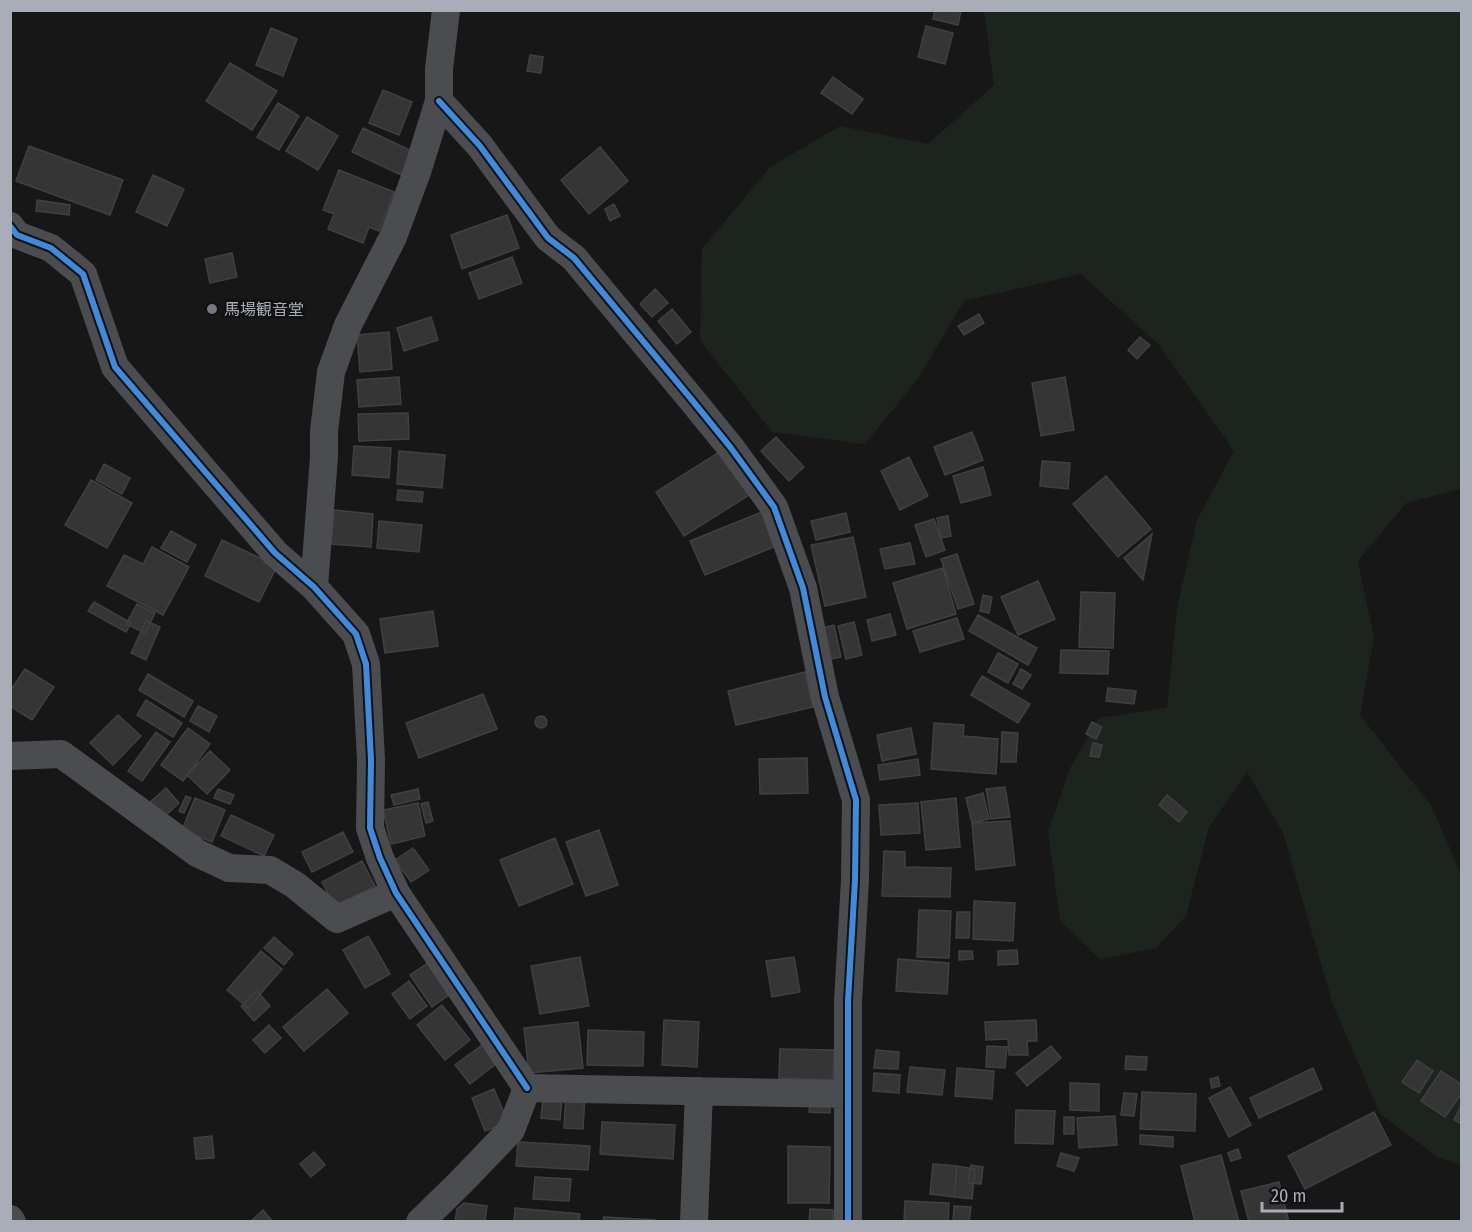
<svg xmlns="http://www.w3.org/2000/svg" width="1472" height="1232" font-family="'Fira Sans Condensed','Noto Sans JP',sans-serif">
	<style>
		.green { fill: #1d241e }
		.building { fill: #353536; stroke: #3f4043; stroke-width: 1.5 }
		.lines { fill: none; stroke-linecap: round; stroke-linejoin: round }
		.minor { stroke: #4b4c50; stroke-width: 28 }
		.cycleway-casing { stroke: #111113; stroke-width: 10 }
		.cycleway { stroke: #408adc; stroke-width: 6 }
		.poi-dot { fill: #757880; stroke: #111113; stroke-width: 2 }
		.labels { text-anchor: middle; stroke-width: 5; stroke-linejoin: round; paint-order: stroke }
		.poi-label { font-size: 16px; fill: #a8adb8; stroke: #111113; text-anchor: start }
	</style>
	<rect width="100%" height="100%" fill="#171717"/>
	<path class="green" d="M984,11H1461V489L1406,503L1358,561L1374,638L1360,715L1432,807L1461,874V1165L1439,1158L1380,1114L1333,1005L1283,833L1247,772L1209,827L1186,916L1156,948L1100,959L1060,921L1048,832L1070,768L1099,718L1167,708L1177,608L1197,520L1234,451L1159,345L1081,274L964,301L918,379L865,444L772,432L700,340L702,249L770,167L840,126L928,144L994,85Z"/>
	<path class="building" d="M935,10H961L958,25L933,19Z
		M926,26L953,33L945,64L918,57Z
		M271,28L297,39L283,76L256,65Z
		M530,55L543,57L541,73L527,71Z
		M230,63L277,91L252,130L206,101Z
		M833,77L863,99L852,114L821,93Z
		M383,90L412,102L399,135L369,123Z
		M278,103L299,116L279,150L257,137Z
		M307,117L338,136L318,170L286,151Z
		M363,128L412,151L401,175L352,152Z
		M29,146L123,180L110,215L16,181Z
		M600,147L628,181L589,214L561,180Z
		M339,170L394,192L379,231L369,227L363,243L328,229L334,214L323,210Z
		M153,175L184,189L167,226L136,212Z
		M37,200L70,205L69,215L36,211Z
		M614,204L620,216L610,221L605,209Z
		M507,215L519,248L462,269L451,235Z
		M232,253L237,277L210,283L205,259Z
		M512,257L522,283L479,299L469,273Z
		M655,289L668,303L652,317L640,304Z
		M672,309L691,332L677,344L658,321Z
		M979,314L984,323L964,335L958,326Z
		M431,317L438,340L404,351L397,328Z
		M389,332L392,369L360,372L357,335Z
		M1140,337L1150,345L1137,359L1128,350Z
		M399,377L401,404L359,407L357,380Z
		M1065,377L1074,430L1041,436L1032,383Z
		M408,413L409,439L359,441L358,414Z
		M972,432L983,460L945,475L934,447Z
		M776,437L804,467L789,481L761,451Z
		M354,446L391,448L389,478L352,475Z
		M399,451L445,455L442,488L397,484Z
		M721,451L749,495L684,536L656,492Z
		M909,457L928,496L900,510L881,471Z
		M1042,461L1070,463L1068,489L1040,486Z
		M104,464L130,478L122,494L96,480Z
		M983,467L991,495L961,503L953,476Z
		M1106,476L1151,529L1118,557L1073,504Z
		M91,480L132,503L107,548L65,525Z
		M398,490L423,492L422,502L397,500Z
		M334,510L373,514L371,547L331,544Z
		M762,512L776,546L705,575L690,541Z
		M846,513L850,532L816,540L811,521Z
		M948,516L951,536L941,538L937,518Z
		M934,519L945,550L926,557L915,525Z
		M379,521L422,525L419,552L377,548Z
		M171,531L196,545L187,562L161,548Z
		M1152,534L1143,580L1124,558Z
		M853,537L866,597L825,606L811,545Z
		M222,540L277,566L259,602L205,576Z
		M910,543L915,564L885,569L880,549Z
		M152,547L189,567L163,615L107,586L124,555L143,564Z
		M957,554L974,604L958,609L941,559Z
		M943,568L956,614L907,629L893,583Z
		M1038,581L1055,619L1018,635L1001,597Z
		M1081,592L1115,593L1113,648L1079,647Z
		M983,595L992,597L989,613L980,611Z
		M94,602L131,623L126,632L88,611Z
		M137,604L155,613L145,633L126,624Z
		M433,611L438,646L385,653L380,619Z
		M890,614L896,635L872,641L867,620Z
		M978,615L1037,648L1028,665L969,631Z
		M957,618L964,639L920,652L913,631Z
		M146,621L160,627L146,660L131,653Z
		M854,622L862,655L846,659L838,626Z
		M834,625L841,657L827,660L819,629Z
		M1061,650L1109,651L1108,674L1060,673Z
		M998,653L1018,664L1008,683L988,672Z
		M25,669L54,687L32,720L10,706V691Z
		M1021,669L1031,675L1022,689L1013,684Z
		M805,672L813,707L736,725L728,691Z
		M148,674L193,701L184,717L139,690Z
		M982,676L1030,704L1018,723L971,695Z
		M1108,688L1136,691L1134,704L1106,701Z
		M483,694L497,729L419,758L406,723Z
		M146,700L182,723L173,737L137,715Z
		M198,706L217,716L209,732L190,721Z
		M118,715L141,736L113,765L90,743Z
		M535 722a6 6 0 1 1 12 0a6 6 0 1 1-12 0Z
		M1092,722L1102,727L1096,739L1086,734Z
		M934,723L964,725L963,736L998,739L996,774L931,769Z
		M188,728L210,744L183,781L161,765Z
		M911,728L916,754L882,761L877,735Z
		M156,732L170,742L142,781L128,771Z
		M1002,732L1018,733L1016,762H1001Z
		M1093,743L1102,745L1099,757L1090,756Z
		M210,751L230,770L207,794L187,775Z
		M807,758L808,793L760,794L759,759Z
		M918,759L920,775L880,780L878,765Z
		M1005,787L1010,817L991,819L986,789Z
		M166,788L179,803L164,817L150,802Z
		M218,789L234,795L230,804L214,798Z
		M418,789L420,799L394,805L391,795Z
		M983,793L989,819L972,823L966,798Z
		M1167,795L1187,812L1179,822L1159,805Z
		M186,796L191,798L184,813L179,811Z
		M195,798L225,810L212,842L182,830Z
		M956,798L960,847L926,850L921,802Z
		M428,802L433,821L426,823L421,804Z
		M418,803L425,836L391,844L383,810Z
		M918,803L920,833L881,835L879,805Z
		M231,815L274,835L264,856L221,836Z
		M1010,821L1015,865L976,870L972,823Z
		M599,830L618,885L586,896L566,842Z
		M343,832L353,852L312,872L302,852Z
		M555,838L573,884L519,906L500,860Z
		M413,848L429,870L411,882L395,860Z
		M884,851L905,852V867L951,868L950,897L882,896Z
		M362,861L375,886L335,907L322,882Z
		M974,901L1015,903L1013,941L973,939Z
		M919,910L951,911L949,958L917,957Z
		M957,912H970L969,938H956Z
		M368,936L390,974L365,988L343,950Z
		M274,937L293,954L284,965L264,948Z
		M1017,950L1018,964L998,965V951Z
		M261,951L282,969L248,1008L227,990Z
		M959,951H972L973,959L959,960Z
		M580,957L589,1006L540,1014L531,966Z
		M794,957L800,992L772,997L766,961Z
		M898,959L949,963L947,994L896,991Z
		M431,961L453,992L432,1007L410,975Z
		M409,981L427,1006L410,1019L392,994Z
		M327,989L348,1013L304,1051L283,1027Z
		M257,991L270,1006L254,1021L241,1006Z
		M442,1005L470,1040L445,1060L417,1025Z
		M664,1020L699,1022L697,1067L662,1065Z
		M1036,1020L1037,1041H1027L1028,1055H1009L1008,1039L986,1040L985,1022Z
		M578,1022L583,1068L529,1073L524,1028Z
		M269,1025L281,1038L265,1053L253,1040Z
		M588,1030L644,1032L643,1066L587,1065Z
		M485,1043L500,1061L470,1084L455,1065Z
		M987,1046L1007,1047L1005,1068L986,1067Z
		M1051,1046L1061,1058L1027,1086L1016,1073Z
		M780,1049L834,1050L833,1080L779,1078Z
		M876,1050L899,1052L898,1069L874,1068Z
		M1126,1056L1147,1057L1146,1070L1125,1069Z
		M1417,1060L1433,1071L1419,1093L1402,1082Z
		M910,1067L945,1070L942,1095L907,1092Z
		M957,1068L994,1071L992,1099L955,1096Z
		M1313,1068L1322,1089L1259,1118L1250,1098Z
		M1441,1071L1462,1085V1093L1445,1117L1421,1101Z
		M874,1073L900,1075L899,1093L873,1091Z
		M1218,1077L1220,1086L1212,1088L1210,1079Z
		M1070,1083L1099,1084V1111L1070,1110Z
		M1230,1087L1251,1125L1229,1137L1209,1098Z
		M494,1089L508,1122L485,1131L472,1098Z
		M1142,1092L1196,1094L1195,1131L1140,1129Z
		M1124,1093L1137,1094L1134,1116L1121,1115Z
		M566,1094L585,1095L583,1129L564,1128Z
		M543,1097L562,1098L560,1120L541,1118Z
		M810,1102L830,1103V1113L809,1112Z
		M1462,1104V1124L1454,1120Z
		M1016,1110L1055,1111L1053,1144L1015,1143Z
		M1374,1112L1391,1145L1305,1189L1288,1156Z
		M1115,1116L1117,1145L1079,1148L1077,1118Z
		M1064,1117H1074V1134H1064Z
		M602,1122L675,1125L673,1159L600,1154Z
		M1140,1135L1173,1137V1147L1140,1144Z
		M212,1136L214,1158L196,1159L194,1138Z
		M518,1142L590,1146L588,1170L516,1166Z
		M788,1146L830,1147L829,1203H788Z
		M1238,1149L1241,1158L1231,1161L1228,1153Z
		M314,1152L325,1165L311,1177L300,1164Z
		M1061,1153L1079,1158L1074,1171L1057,1166Z
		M1221,1155L1239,1222H1195L1181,1166Z
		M933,1164L957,1166L954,1197L930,1194Z
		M971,1165L983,1167L981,1184L968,1183Z
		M957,1166L975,1169L972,1199L954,1197Z
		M535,1177L571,1179L569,1201L533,1199Z
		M1279,1182L1289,1222H1249L1241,1191Z
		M905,1201L949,1203L948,1222H904Z
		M464,1203L487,1206L485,1222H455L457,1209Z
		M954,1206L971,1207L969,1222H953Z
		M515,1208L580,1214L579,1222H514Z
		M810,1209L833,1210V1222H809Z
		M263,1210L273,1222H250Z
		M604,1217L655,1220V1222H603Z"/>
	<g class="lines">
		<path class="minor" d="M439,101L480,146L548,238L574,258L692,400L731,448L774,507L803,588L825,697L856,800L855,880L848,1001V1222
			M10,226L17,235L51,248L83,274L115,367L275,553L314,587L356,634L366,664L371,760L370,828L380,858L396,893L527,1088
			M314,587L324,457V431L331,372L348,325L393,237L417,172L439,101V69L446,10
			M10,756L61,754L197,853L229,868L270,870L295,885L337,919L396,893
			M527,1088L848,1094
			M10,1219L12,1222
			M420,1222L460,1183L511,1130L527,1088
			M694,1222L699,1091"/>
		<g class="cycleway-casing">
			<path id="cycleway" d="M439,101L480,146L548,238L574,258L692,400L731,448L774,507L803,588L825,697L856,800L855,880L848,1001V1222
				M10,226L17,235L51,248L83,274L115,367L275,553L314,587L356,634L366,664L371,760L370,828L380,858L396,893L527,1088"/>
		</g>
		<use href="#cycleway" class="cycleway"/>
	</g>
	<circle class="poi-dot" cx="212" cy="309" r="6"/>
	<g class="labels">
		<g class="poi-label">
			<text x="224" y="315">馬場観音堂</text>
		</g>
	</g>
	<rect width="1472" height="1232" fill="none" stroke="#a8adb8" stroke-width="24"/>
	<path d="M1262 1202v9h80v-9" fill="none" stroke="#a8adb8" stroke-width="3"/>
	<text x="1271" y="1202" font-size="18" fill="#a8adb8" stroke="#111113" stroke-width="4.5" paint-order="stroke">20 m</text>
</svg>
